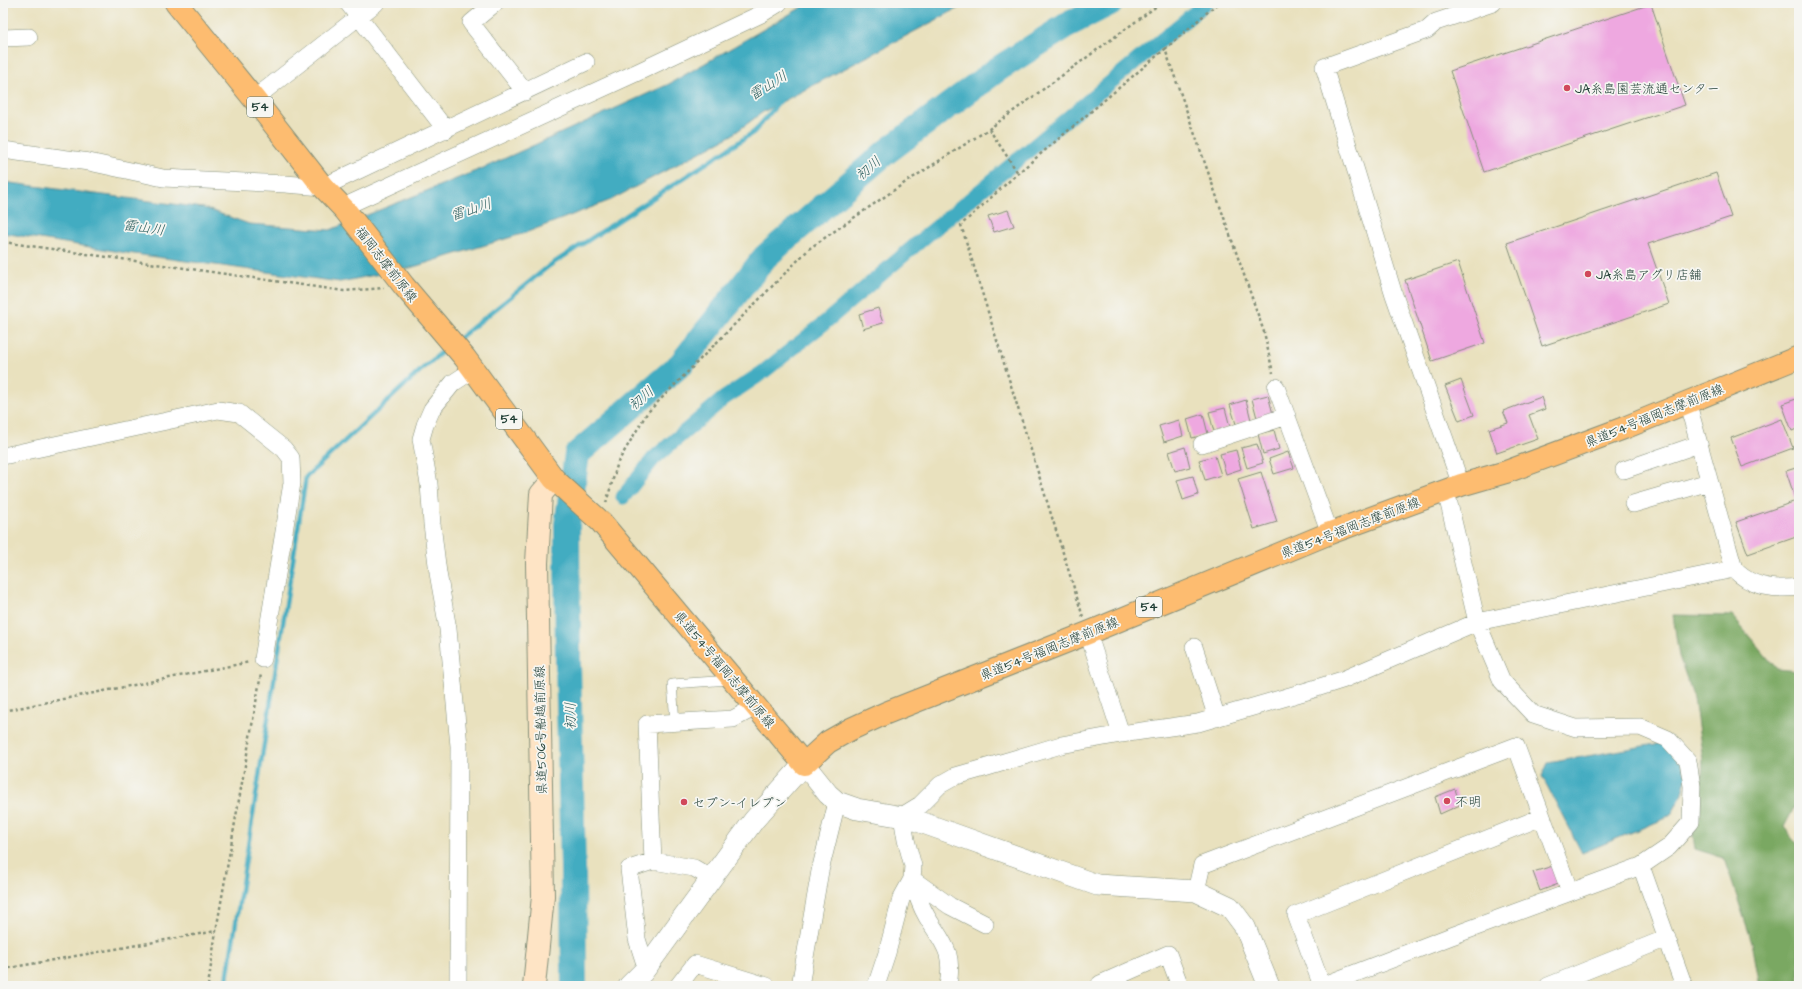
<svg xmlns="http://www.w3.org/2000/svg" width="1802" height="989" font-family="'Architects Daughter','Klee One',sans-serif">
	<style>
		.forest { fill: #7aa862; stroke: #4c724b }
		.water { fill: #42acc1; stroke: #30747a }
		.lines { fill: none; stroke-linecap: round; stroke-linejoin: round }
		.stream { stroke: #42acc1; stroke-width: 4.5 }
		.canal { stroke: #42acc1; stroke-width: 15 }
		.river { stroke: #42acc1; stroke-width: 26 }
		.building { fill: #eea8e0 }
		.service-casing { stroke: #848f79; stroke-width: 10 }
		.minor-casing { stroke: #848f79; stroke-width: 18 }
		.tertiary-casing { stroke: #848f79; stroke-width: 22 }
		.secondary-casing { stroke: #848f79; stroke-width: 24 }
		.primary-casing { stroke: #848f79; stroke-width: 24 }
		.path { stroke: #848f79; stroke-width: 2.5; stroke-dasharray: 3 3; stroke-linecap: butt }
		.service { stroke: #fff; stroke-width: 9 }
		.minor { stroke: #fff; stroke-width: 17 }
		.tertiary { stroke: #fff; stroke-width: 21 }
		.secondary { stroke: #fee4c5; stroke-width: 22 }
		.primary { stroke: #fdbc6f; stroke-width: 22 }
		.poi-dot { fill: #d1495b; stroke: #f6f6f2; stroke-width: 1.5 }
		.labels { text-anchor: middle; stroke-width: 3.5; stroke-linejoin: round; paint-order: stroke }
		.shield { fill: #f6f6f2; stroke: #60746d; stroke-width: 1 }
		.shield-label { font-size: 12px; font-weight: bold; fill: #1f3d34 }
		.poi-label { font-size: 13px; fill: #1f3d34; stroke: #f6f6f2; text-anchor: start }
		.street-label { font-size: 13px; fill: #1f3d34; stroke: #f6f6f2 }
		.water-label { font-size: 14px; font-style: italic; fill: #2a5e5e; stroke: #f6f6f2 }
	</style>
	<rect width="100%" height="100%" fill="#f6f6f2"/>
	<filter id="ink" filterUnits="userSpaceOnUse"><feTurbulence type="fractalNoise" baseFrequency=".025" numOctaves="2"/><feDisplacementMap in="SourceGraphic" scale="8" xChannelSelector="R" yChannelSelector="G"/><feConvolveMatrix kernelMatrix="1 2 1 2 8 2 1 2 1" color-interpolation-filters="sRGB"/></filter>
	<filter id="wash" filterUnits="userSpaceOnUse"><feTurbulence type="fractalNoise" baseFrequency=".012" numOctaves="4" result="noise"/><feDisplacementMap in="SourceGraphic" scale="16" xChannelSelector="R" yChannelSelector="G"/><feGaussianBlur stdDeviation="0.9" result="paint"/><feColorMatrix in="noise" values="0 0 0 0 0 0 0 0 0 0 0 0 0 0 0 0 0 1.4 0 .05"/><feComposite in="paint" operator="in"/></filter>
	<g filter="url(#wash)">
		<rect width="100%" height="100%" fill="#e9e1be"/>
		<path class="forest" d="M1673,615L1732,616L1777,669L1799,671V798L1784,827L1799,846V986H1760L1752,942L1724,858L1695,849L1693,835L1700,809L1703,759L1694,699L1679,656Z"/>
		<path class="water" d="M809,3H968L763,112L732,135L611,200L525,233L410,268L340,282L127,253L3,233V182L204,208L249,224L330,230L488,166L669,84Z
			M1661,743L1678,756L1687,776L1680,799L1672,813L1664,819L1582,853L1542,776L1548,763Z"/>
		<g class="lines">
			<path class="stream" d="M457,340L549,266L754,132L781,100
				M226,986L306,477L422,369L448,347"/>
			<path class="canal" d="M623,497L654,458L723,399L762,373L822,325L926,236L1206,3"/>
			<path class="river" d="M574,986L573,867L568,664L567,525L577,454L681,364L765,257L886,152L998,69L1069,24L1110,3"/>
		</g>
		<g id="blocks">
			<path class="building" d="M1651,4L1685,105L1484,172L1450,71Z
				M1716,173L1731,217L1648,244L1669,304L1542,346L1507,243Z
				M1008,210L1014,226L994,232L988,216Z
				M1458,262L1485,343L1432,361L1405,280Z
				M878,308L883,323L863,329L859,314Z
				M1461,380L1474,415L1459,421L1445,386Z
				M1268,395L1273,414L1257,418L1252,399Z
				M1541,397L1545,409L1529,415L1538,439L1497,453L1489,429L1508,423L1503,411Z
				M1799,398V428L1792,431L1782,404Z
				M1246,400L1251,420L1236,424L1230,405Z
				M1225,408L1230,427L1214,432L1209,412Z
				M1203,414L1208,434L1192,438L1187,419Z
				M1782,419L1793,448L1742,467L1731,438Z
				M1179,420L1183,436L1164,442L1159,426Z
				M1274,430L1279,449L1263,454L1258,434Z
				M1257,444L1263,463L1247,468L1241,448Z
				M1185,447L1190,467L1175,471L1169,452Z
				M1236,450L1241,469L1226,474L1220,454Z
				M1288,452L1294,468L1274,474L1269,459Z
				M1215,456L1221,475L1205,480L1199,460Z
				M1799,467V536L1748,554L1736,522L1796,501L1786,471Z
				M1261,472L1277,522L1254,529L1238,479Z
				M1193,476L1198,495L1183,500L1177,480Z
				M1455,789L1460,805L1440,814L1435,797Z
				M1553,866L1561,883L1540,891L1533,872Z"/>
		</g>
	</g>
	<g filter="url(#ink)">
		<use href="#blocks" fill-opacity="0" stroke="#848f79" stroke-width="1"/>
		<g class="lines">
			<g class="service-casing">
				<path id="service" d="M675,722L672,684L730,680"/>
			</g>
			<g class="minor-casing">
				<path id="minor" d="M348,3L446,130
					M495,3L471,23L525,92
					M3,38L29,37
					M254,99L376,3
					M3,150L89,162L163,178L285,184L323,187L586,62
					M345,210L352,203L638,72L761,14L779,3
					M1276,387L1330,533
					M1687,401L1734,569C1750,587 1776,590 1799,587
					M1202,444L1287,416
					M3,456L218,410L239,413L284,449L291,458L292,483L263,659
					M1624,470L1699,444
					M1461,485L1394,295L1324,67L1427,30L1436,22L1493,3
					M1633,504L1709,482
					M1088,633L1121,734
					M1194,647L1217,718
					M1641,866L1684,986
					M711,878L694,868L653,861L647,724L733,719L757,706
					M912,879C916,893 920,905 927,917C944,945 954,951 948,986
					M912,879L950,906L985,924
					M1196,891L1202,865L1516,746L1570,892
					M646,967L637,939L629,869L653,861
					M458,986L459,746L448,629L438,573L432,524L429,484L421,439L425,425L432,409L453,383L473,370
					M678,986L695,964L767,986
					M800,986L820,871L837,802
					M876,986L887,953L901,899L912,879L913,866L906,840L902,816L920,805L940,785L956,776L984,768L1061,745L1121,734L1198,723L1307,691L1342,680L1477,622L1734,569
					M1101,986L1100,984L1168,954L1180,986
					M1322,986L1449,937L1641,866L1669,847L1691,822L1692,786L1688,761L1668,739L1640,727L1576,728L1533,714L1502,681L1477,622L1446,491
					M1322,986L1296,915L1542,817
					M1548,986L1667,938"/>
			</g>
			<g class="tertiary-casing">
				<path id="tertiary" d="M629,986L643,972L754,820L804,764L828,794L837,802L857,809L909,818L1097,885L1196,891L1230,907L1245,927L1269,986"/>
			</g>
			<g class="secondary-casing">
				<path id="secondary" d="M534,986L543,896L537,563L541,494L554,479"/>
			</g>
			<g class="primary-casing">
				<path id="primary" d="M176,3L254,99L323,187L345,210L404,286L465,358L554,479L601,522L804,764L828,742L851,729L886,713L1088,633L1330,533L1461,485L1506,472L1624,428L1799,357"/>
			</g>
			<path class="path" d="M1165,49L1218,3
				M989,129L1018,173
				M3,242L344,291L384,288
				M606,503L618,462L647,413L810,248L903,184L989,129L1161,3
				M1083,617L961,225L1018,173L1165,49L1264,332L1273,373
				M3,711L250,662
				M3,969L216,931
				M208,986L216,931L261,674"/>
			<use href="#service" class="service"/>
			<use href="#minor" class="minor"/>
			<use href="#tertiary" class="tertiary"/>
			<use href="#secondary" class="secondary"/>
			<use href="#primary" class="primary"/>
		</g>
	</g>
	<g class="poi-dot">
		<circle cx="1567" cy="88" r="4"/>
		<circle cx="1588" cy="274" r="4"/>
		<circle cx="1447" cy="801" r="4"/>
		<circle cx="684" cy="802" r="4"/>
	</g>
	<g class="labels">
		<g class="shield">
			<rect x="247" y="97" width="26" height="20" rx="3"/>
			<rect x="496" y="409" width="26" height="20" rx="3"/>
			<rect x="1136" y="597" width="26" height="20" rx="3"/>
		</g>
		<g class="shield-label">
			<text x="260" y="111">54</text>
			<text x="509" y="423">54</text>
			<text x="1149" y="611">54</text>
		</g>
		<g class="poi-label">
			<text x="1575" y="93">JA糸島園芸流通センター</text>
			<text x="1596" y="279">JA糸島アグリ店舗</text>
			<text x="1455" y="806">不明</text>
			<text x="692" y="807">セブン-イレブン</text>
		</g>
		<g class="street-label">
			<text transform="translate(387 264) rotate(52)" y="5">福岡志摩前原線</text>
			<text transform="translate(1654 415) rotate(-22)" y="5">県道54号福岡志摩前原線</text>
			<text transform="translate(1350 527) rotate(-21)" y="5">県道54号福岡志摩前原線</text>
			<text transform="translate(1049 648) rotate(-22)" y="5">県道54号福岡志摩前原線</text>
			<text transform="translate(725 669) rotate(50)" y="5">県道54号福岡志摩前原線</text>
			<text transform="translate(540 730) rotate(-91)" y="5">県道506号船越前原線</text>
		</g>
		<g class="water-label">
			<text transform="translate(768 85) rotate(-32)" y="5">雷山川</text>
			<text transform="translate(868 168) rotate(-41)" y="5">初川</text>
			<text transform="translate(471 209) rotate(-18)" y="5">雷山川</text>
			<text transform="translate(144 227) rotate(8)" y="5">雷山川</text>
			<text transform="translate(641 398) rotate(-41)" y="5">初川</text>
			<text transform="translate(570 716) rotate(-91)" y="5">初川</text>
		</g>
	</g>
	<rect width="1802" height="989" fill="none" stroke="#f6f6f2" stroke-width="16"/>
</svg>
